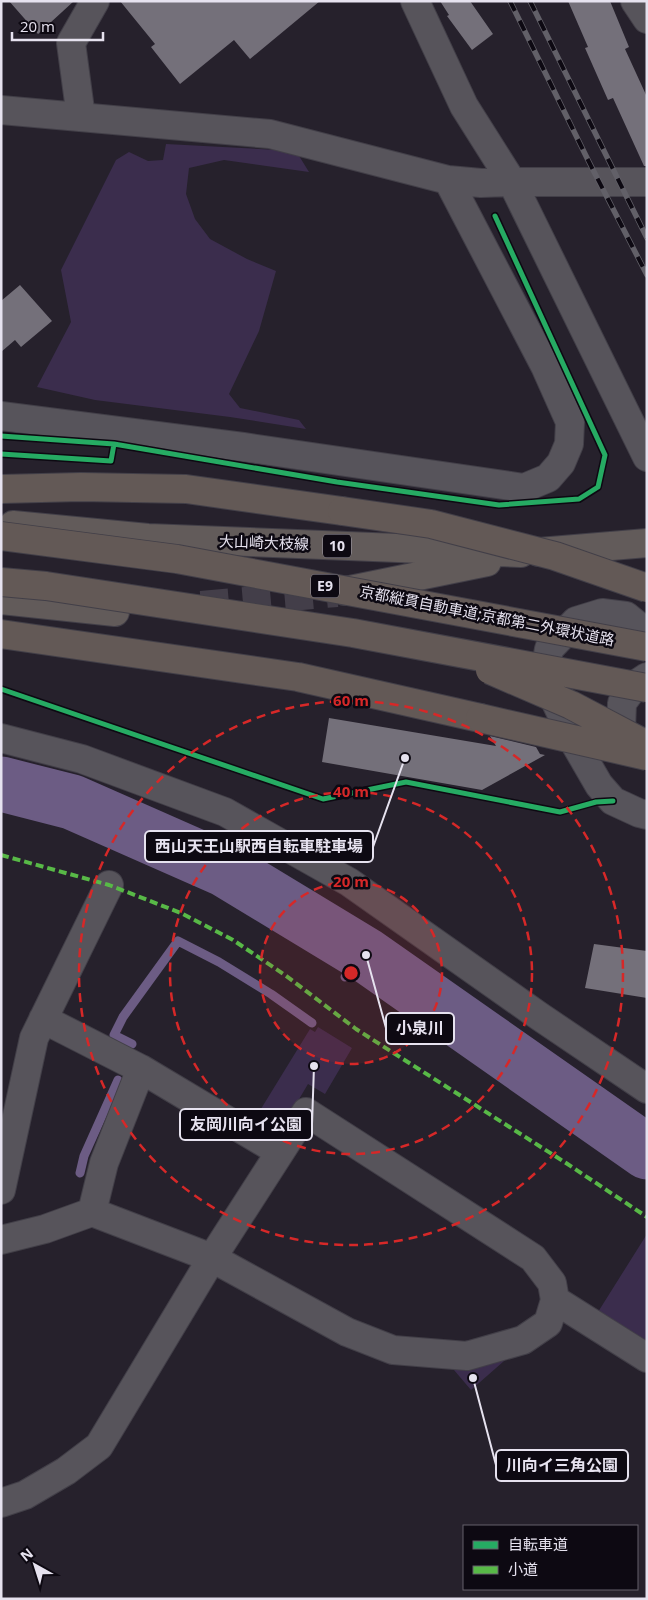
<svg xmlns="http://www.w3.org/2000/svg" width="648" height="1600" font-family="'Open Sans','Noto Sans JP',sans-serif">
	<style>
		.green { fill: #3b2d4d }
		.lines { fill: none; stroke-linecap: round; stroke-linejoin: round }
		.stream { stroke: #6c5c84; stroke-width: 9 }
		.river { stroke: #6c5c84; stroke-width: 55 }
		.building { fill: #74707a }
		.major-tunnel { stroke: #433e49; stroke-width: 28; stroke-dasharray: 28 14; stroke-linecap: butt }
		.minor-casing { stroke: #423f48; stroke-width: 30 }
		.major-casing { stroke: #423f48; stroke-width: 30 }
		.highway-casing { stroke: #423f48; stroke-width: 30 }
		.minor { stroke: #57545b; stroke-width: 28 }
		.major { stroke: #625b5a; stroke-width: 28 }
		.highway { stroke: #635956; stroke-width: 28 }
		.rail-casing { stroke: #626068; stroke-width: 5.5 }
		.rail { stroke: #0d0912; stroke-width: 4; stroke-dasharray: 11; stroke-linecap: butt }
		.highway-bridge-casing { stroke: #423f48; stroke-width: 30; stroke-linecap: butt }
		.highway-bridge { stroke: #635956; stroke-width: 28 }
		.quiet { stroke: #58b947; stroke-width: 4; stroke-dasharray: 8 4; stroke-linecap: butt }
		.cycleway-casing { stroke: #0d0912; stroke-width: 8 }
		.cycleway { stroke: #26ab63; stroke-width: 5 }
		.ring { fill: none; stroke: #d62828; stroke-width: 2.5; stroke-dasharray: 9 6 }
		.labels { text-anchor: middle; stroke-width: 5; stroke-linejoin: round; paint-order: stroke }
		.shield { fill: #0d0912; stroke: #a5a1ad; stroke-width: 1 }
		.shield-label { font-size: 14px; font-weight: bold; fill: #e6e2ef }
		.street-label { font-size: 15px; fill: #e6e2ef; stroke: #0d0912 }
		.centre { fill: #d62828; stroke: #0d0912; stroke-width: 2.5 }
		.ring-label { font-size: 15px; text-anchor: middle; font-weight: bold; fill: #d62828; stroke: #0d0912; stroke-width: 5; stroke-linejoin: round; paint-order: stroke }
		.leader { fill: none; stroke: #e6e2ef; stroke-width: 2 }
		.callout-dot { fill: #e6e2ef; stroke: #0d0912; stroke-width: 2 }
		.callout { fill: #0d0912; stroke: #e6e2ef; stroke-width: 2 }
		.callout-label { font-size: 16px; text-anchor: middle; font-weight: bold; fill: #e6e2ef }
	</style>
	<rect width="100%" height="100%" fill="#26212c"/>
	<path class="green" d="M166,144L296,151L309,172L224,160L189,168L186,194L195,219L210,239L247,259L276,271L259,331L229,394L240,408L299,420L306,429L230,417L95,400L37,387L71,322L61,270L116,160L129,152L148,161L163,160Z
		M318,1027L352,1048L325,1094L308,1084L279,1133L253,1122L310,1029L315,1032Z
		M647,1234V1345L598,1312Z
		M512,1354L471,1390L448,1363Z"/>
	<g class="lines">
		<path class="stream" d="M345,977L366,955
			M132,1044L114,1035L123,1017L178,941L219,962L271,994L312,1023
			M80,1173L84,1156L118,1080"/>
		<path class="river" d="M1,784L72,802L224,869L366,955L647,1152"/>
	</g>
	<path class="building" d="M9,1H74L38,34Z
		M120,1H320L250,59L234,40L180,84L151,47L155,44Z
		M440,1H470L493,34L472,50L447,16L449,15Z
		M568,1H610L629,47L625,49L647,97V166H644L613,98L608,100L585,48L588,47Z
		M20,285L52,321L21,347L15,340L1,352V301Z
		M329,718L496,746L490,736L536,747L540,754L545,755L482,790L322,762Z
		M594,944L647,951V998L585,988Z"/>
	<g class="lines">
		<path class="major-tunnel" d="M201,605L337,593"/>
		<g class="minor-casing">
			<path id="minor" d="M415,1L464,106L512,182L647,457
				M635,1L647,19
				M1,110L270,134L448,180
				M81,117L71,43L95,1
				M1,416L243,447L524,488L548,478L561,463L569,444L570,422L545,366L448,180L481,183L512,182H647
				M647,633L626,616L602,613L576,621L549,649L544,677L577,747L599,785L613,801L639,813L647,815
				M1,738L82,759L225,812L349,882L539,1016L647,1089
				M631,752L629,750L621,730L622,703L635,685L647,677
				M43,1019L141,1069
				M306,1112L533,1258L552,1283L555,1300L548,1323L523,1340L467,1356L393,1350L347,1332L212,1258Z
				M1,1190L34,1038L109,885
				M92,1212L104,1163L141,1069L280,1152
				M1,1240L45,1229L92,1212L212,1258L99,1446L66,1471L25,1495L1,1503
				M555,1300L647,1358"/>
		</g>
		<g class="major-casing">
			<path id="major" d="M13,525L148,538L521,553
				M539,552L647,543
				M345,591L487,562
				M1,600L115,612"/>
		</g>
		<g class="highway-casing">
			<path id="highway" d="M1,489L81,487L186,489L342,511
				M1,634L298,677L480,718"/>
		</g>
		<use href="#minor" class="minor"/>
		<use href="#major" class="major"/>
		<use href="#highway" class="highway"/>
		<g class="rail-casing">
			<path id="rail" d="M510,1L589,162L647,275
				M530,1L647,238"/>
		</g>
		<use href="#rail" class="rail"/>
		<g class="highway-bridge-casing">
			<path id="highway-bridge" d="M342,511L431,524L555,556L647,588
				M1,536L177,559L647,647
				M1,582L46,586L353,633L647,688
				M490,670L571,705L647,745
				M480,718L647,756"/>
		</g>
		<use href="#highway-bridge" class="highway-bridge"/>
		<path class="quiet" d="M1,855L109,885L181,913L233,940L285,975L356,1029L566,1163L647,1217"/>
		<g class="cycleway-casing">
			<path id="cycleway" d="M1,436L114,444L111,461L1,454
				M114,444L337,482L499,505L579,499L598,487L605,455L495,216
				M1,689L323,799L406,782L560,812L596,802L613,801"/>
		</g>
		<use href="#cycleway" class="cycleway"/>
	</g>
	<circle cx="351" cy="973" r="91" fill="#d62828" fill-opacity=".12"/>
	<g class="ring">
		<circle cx="351" cy="973" r="91"/>
		<circle cx="351" cy="973" r="181"/>
		<circle cx="351" cy="973" r="272"/>
	</g>
	<g class="labels">
		<g class="shield">
			<rect x="323" y="534.5" width="28" height="23" rx="4"/>
			<rect x="311" y="574.5" width="28" height="23" rx="4"/>
		</g>
		<g class="shield-label">
			<text x="337" y="551">10</text>
			<text x="325" y="591">E9</text>
		</g>
		<g class="street-label">
			<text transform="translate(264 543) rotate(2)" y="5">大山崎大枝線</text>
			<text transform="translate(487 616) rotate(11)" y="5">京都縦貫自動車道;京都第二外環状道路</text>
		</g>
	</g>
	<circle cx="351" cy="973" r="8" class="centre"/>
	<g class="ring-label">
		<text x="351" y="706">60 m</text>
		<text x="351" y="797">40 m</text>
		<text x="351" y="887">20 m</text>
	</g>
	<path class="leader" d="M405 758L373 847M366 955L386 1028M314 1066L312 1124M473 1378L496 1465"/>
	<g class="callout-dot">
		<circle cx="405" cy="758" r="5"/>
		<circle cx="366" cy="955" r="5"/>
		<circle cx="314" cy="1066" r="5"/>
		<circle cx="473" cy="1378" r="5"/>
	</g>
	<g class="callout">
		<rect x="145" y="831" width="228" height="31" rx="5"/>
		<rect x="386" y="1013" width="68" height="31" rx="5"/>
		<rect x="180" y="1109" width="132" height="31" rx="5"/>
		<rect x="496" y="1450" width="132" height="31" rx="5"/>
	</g>
	<g class="callout-label">
		<text x="259" y="852">西山天王山駅西自転車駐車場</text>
		<text x="420" y="1034">小泉川</text>
		<text x="246" y="1130">友岡川向イ公園</text>
		<text x="562" y="1471">川向イ三角公園</text>
	</g>
	<rect width="648" height="1600" fill="none" stroke="#e6e2ef" stroke-width="5"/>
	<rect x="463" y="1525" width="175" height="65" fill="#0d0912" stroke="#64606a"/>
	<rect x="473" y="1541" width="25" height="8" fill="#26ab63" stroke="#64606a"/>
	<text x="508" y="1550" font-size="15" fill="#e6e2ef">自転車道</text>
	<rect x="473" y="1566" width="25" height="8" fill="#58b947" stroke="#64606a"/>
	<text x="508" y="1575" font-size="15" fill="#e6e2ef">小道</text>
	<g transform="translate(35 1565) rotate(321)" stroke="#0d0912" stroke-width="4" paint-order="stroke">
	<path d="M0-4L9 19L0 12L-9 19Z" fill="#e6e2ef"/>
	<text y="-8" font-size="14" font-weight="bold" text-anchor="middle" fill="#e6e2ef">N</text>
	</g>
	<path d="M12 32v8h91v-8" fill="none" stroke="#e6e2ef" stroke-width="2.5"/>
	<text x="20" y="32" font-size="15" fill="#e6e2ef" stroke="#0d0912" stroke-width="4" paint-order="stroke">20 m</text>
</svg>
